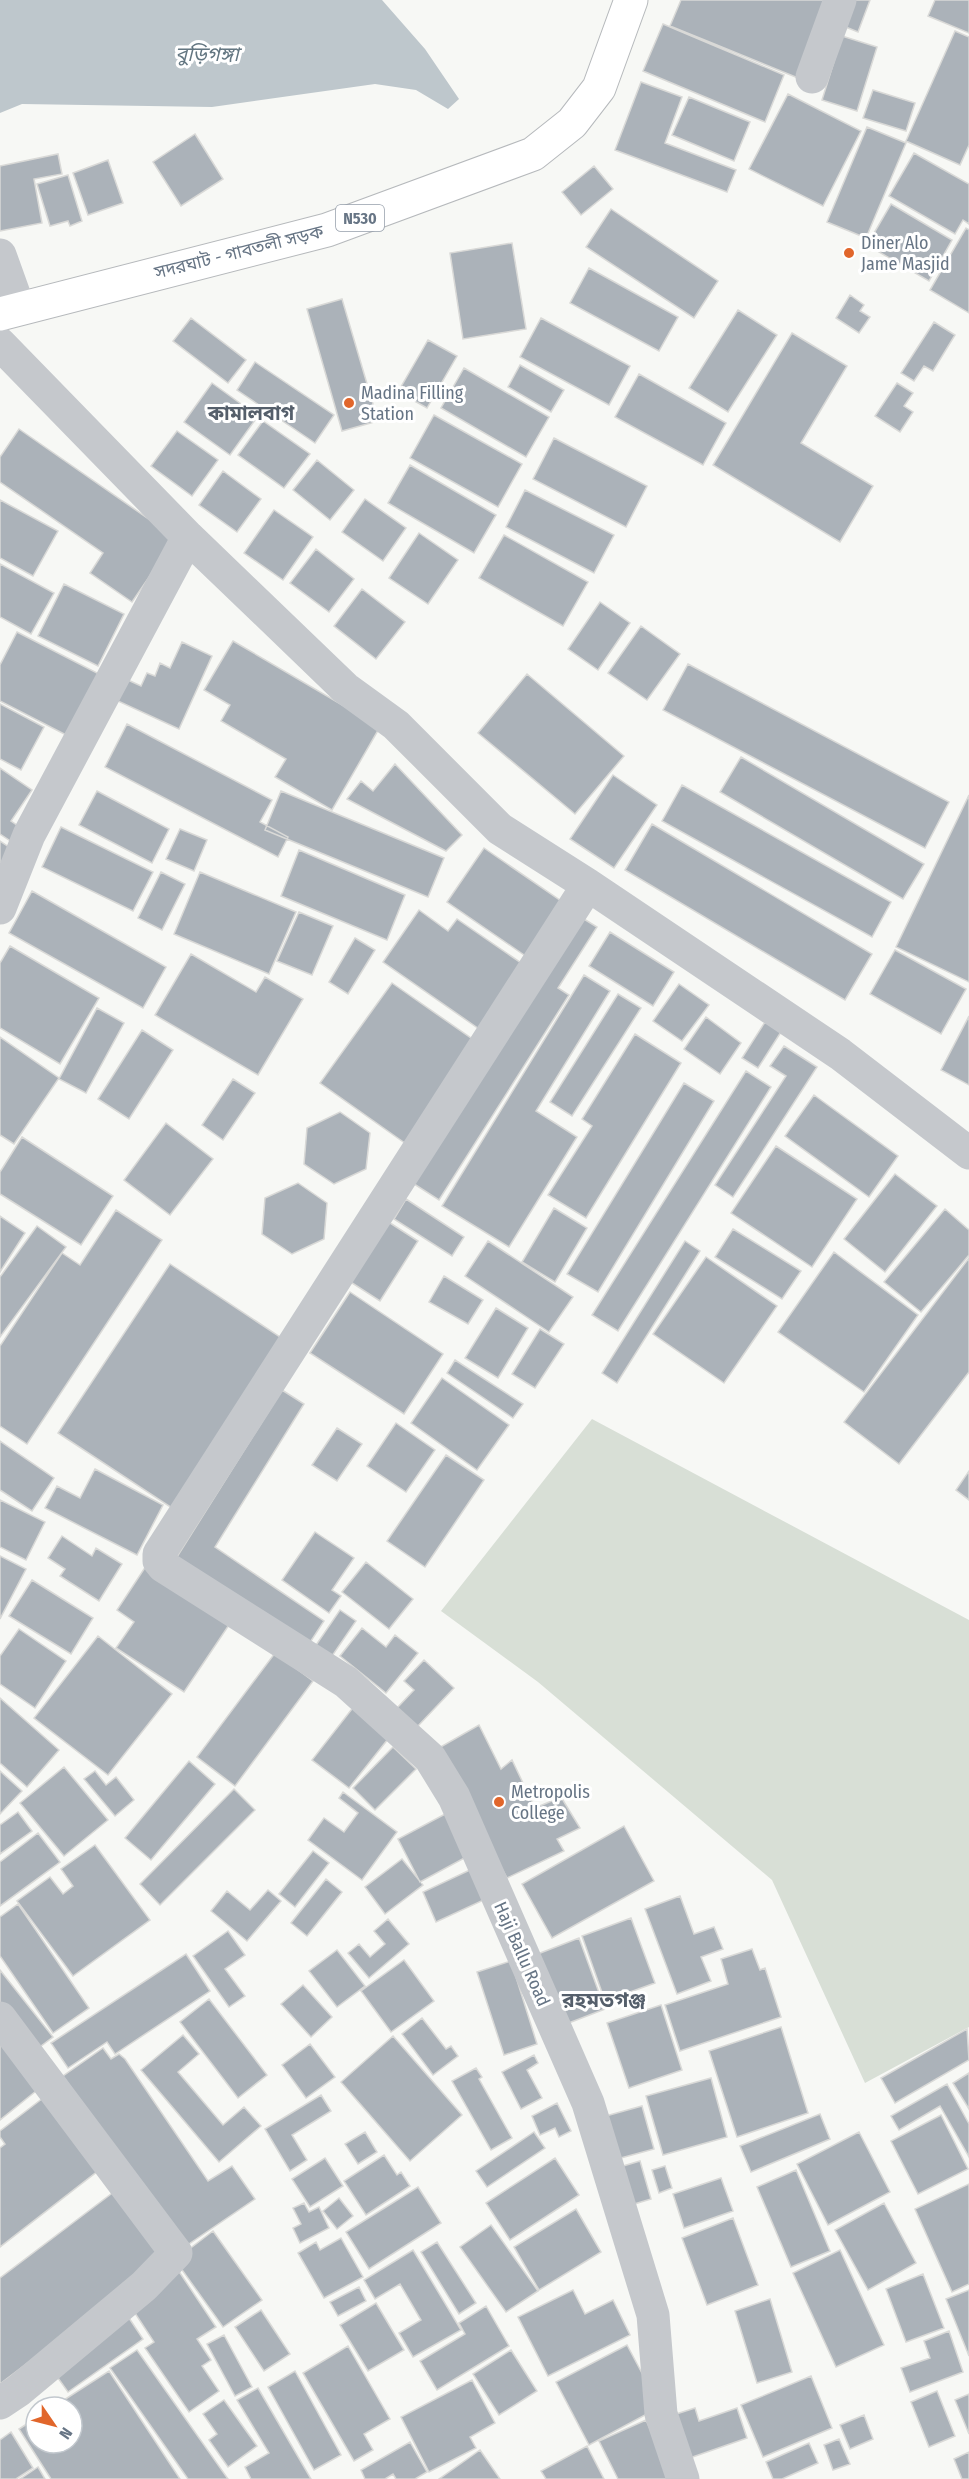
<svg xmlns="http://www.w3.org/2000/svg" width="969" height="2479" font-family="'Fira Sans Condensed','Noto Sans Bengali',sans-serif">
	<style>
		.green { fill: #d8dfd6 }
		.water { fill: #bec7cc }
		.building { fill: #abb2b9; stroke: #d9d9d7; stroke-width: 1.5 }
		.lines { fill: none; stroke-linecap: round; stroke-linejoin: round }
		.highway-casing { stroke: #b6b9bc; stroke-width: 35 }
		.minor { stroke: #c5c8cc; stroke-width: 33 }
		.highway { stroke: #fff; stroke-width: 33 }
		.poi-dot { fill: #e1662b; stroke: #fff; stroke-width: 2 }
		.labels { text-anchor: middle; stroke-width: 6; stroke-linejoin: round; paint-order: stroke }
		.shield { fill: #fff; stroke: #959eaa; stroke-width: 1.5 }
		.shield-label { font-size: 16px; font-weight: bold; fill: #677585 }
		.poi-label { font-size: 18px; fill: #677585; stroke: #fff; text-anchor: start }
		.street-label { font-size: 18px; fill: #677585; stroke: #fff }
		.water-label { font-size: 20px; font-style: italic; fill: #637681; stroke: #fff }
		.neighbourhood-label { font-size: 20px; font-weight: bold; fill: #555f6b; stroke: #fff }
		.quarter-label { font-size: 21px; font-weight: bold; fill: #555f6b; stroke: #fff }
	</style>
	<rect width="100%" height="100%" fill="#f7f8f5"/>
	<path class="green" d="M592,1419L969,1620V2027L865,2083L772,1880L538,1682L441,1611Z"/>
	<path class="water" d="M0,0H382L425,49L459,99L448,109L416,90L375,84L212,107L22,104L0,113Z"/>
	<path class="building" d="M681,0H831L803,80L670,26Z
		M845,0H870L858,32L836,23Z
		M935,0H969V33L928,16Z
		M663,24L784,75L765,122L643,71Z
		M955,31L969,37V145L960,165L906,141Z
		M842,36L877,47L857,111L822,100Z
		M641,82L682,97L665,143L736,170L727,192L615,150Z
		M873,90L915,103L906,131L863,118Z
		M788,94L861,131L823,206L749,169Z
		M689,97L750,122L734,161L672,135Z
		M867,127L906,143L866,238L827,222Z
		M195,134L223,179L181,206L153,162Z
		M914,153L969,184V224L963,220L955,234L889,196Z
		M58,154L62,174L34,179L42,223L0,231V166Z
		M108,160L123,203L88,215L73,173Z
		M594,166L613,189L581,215L562,192Z
		M68,175L82,221L70,226L68,221L50,226L37,184Z
		M891,204L952,240L929,281L867,245Z
		M611,209L718,281L694,318L586,247Z
		M966,228L969,230V313L930,290Z
		M512,243L526,329L463,339L450,253Z
		M589,268L678,317L659,351L570,303Z
		M850,295L864,305L860,311L870,317L859,333L836,318Z
		M342,299L378,421L342,431L307,309Z
		M738,310L777,335L728,412L689,388Z
		M191,318L246,360L228,383L173,341Z
		M541,318L630,366L609,405L520,357Z
		M934,322L955,335L933,371L924,366L914,381L901,373Z
		M792,333L847,366L801,443L873,486L840,542L713,465Z
		M428,340L457,356L427,408L398,392Z
		M255,362L334,415L315,443L237,390Z
		M520,365L564,390L551,412L508,387Z
		M464,368L549,417L526,457L441,408Z
		M639,374L726,423L703,465L615,417Z
		M212,383L258,416L230,455L184,422Z
		M897,383L913,393L904,406L913,412L900,432L875,416Z
		M434,415L522,464L498,507L410,458Z
		M263,421L310,454L284,488L238,455Z
		M19,429L176,538L132,602L90,573L103,553L0,482V457Z
		M177,431L218,460L192,496L151,466Z
		M554,438L647,486L626,527L533,479Z
		M317,460L354,490L330,520L293,490Z
		M410,465L496,515L474,553L388,503Z
		M223,471L261,499L237,532L199,505Z
		M525,490L614,535L594,573L506,527Z
		M365,499L406,528L383,561L342,532Z
		M0,500L58,531L33,576L0,558Z
		M274,510L313,537L283,580L244,553Z
		M419,533L458,560L428,604L389,578Z
		M504,535L588,582L563,626L479,578Z
		M316,549L354,579L329,612L290,583Z
		M0,564L54,593L31,634L0,617Z
		M64,584L124,614L98,666L38,636Z
		M362,589L405,622L376,659L334,626Z
		M600,602L630,623L598,670L568,649Z
		M641,626L680,654L647,700L608,673Z
		M17,632L101,675L70,737L0,701V665Z
		M233,641L380,727L332,810L275,777L286,759L221,721L230,705L204,690Z
		M182,642L212,656L179,729L107,696L117,675L141,686L147,673L155,676L160,663L170,668Z
		M688,664L949,802L925,848L663,710Z
		M527,674L624,756L575,814L478,733Z
		M0,704L44,727L21,770L0,759Z
		M127,724L272,800L260,822L288,837L278,857L105,767Z
		M741,757L924,864L903,899L720,792Z
		M395,764L462,835L446,851L347,799L361,781L373,791Z
		M0,768L32,790L11,821L24,830L15,844L0,834Z
		M613,775L657,805L614,868L570,839Z
		M682,785L891,902L872,937L662,821Z
		M97,791L169,829L152,863L79,825Z
		M281,791L444,858L428,897L265,830Z
		M969,795V982L896,947Z
		M652,824L872,954L845,1000L625,870Z
		M61,827L153,872L133,911L42,867Z
		M180,829L207,840L194,871L166,859Z
		M0,841L18,853L0,864Z
		M484,848L564,903L527,957L447,902Z
		M299,850L405,895L387,940L281,896Z
		M161,872L185,884L162,930L138,918Z
		M200,872L296,912L269,974L174,934Z
		M32,891L166,967L143,1008L9,933Z
		M419,910L448,931L457,919L527,967L482,1031L383,962Z
		M299,912L333,926L312,975L277,961Z
		M579,916L597,927L558,988L569,995L439,1200L411,1182Z
		M610,932L674,972L653,1006L589,966Z
		M355,938L375,950L348,994L329,982Z
		M10,946L99,998L60,1064L0,1028V963Z
		M895,950L966,989L941,1034L870,994Z
		M191,954L256,992L265,977L303,999L258,1075L155,1015Z
		M584,975L610,991L536,1111L577,1137L509,1247L442,1206Z
		M392,983L481,1045L409,1146L320,1083Z
		M679,984L709,1005L682,1041L653,1021Z
		M618,994L641,1008L572,1116L550,1102Z
		M97,1008L124,1023L86,1093L59,1079Z
		M969,1016V1085L941,1070Z
		M706,1017L741,1043L720,1074L684,1049Z
		M765,1022L781,1032L758,1068L742,1058Z
		M142,1030L173,1050L129,1119L98,1099Z
		M635,1034L681,1063L586,1218L548,1195L592,1126L582,1119Z
		M0,1037L59,1078L14,1144L0,1135Z
		M784,1046L817,1067L733,1197L715,1185L786,1076L770,1066Z
		M746,1071L771,1087L618,1331L592,1315Z
		M233,1079L255,1093L223,1140L202,1125Z
		M684,1083L714,1101L598,1292L567,1274Z
		M814,1095L898,1156L869,1197L785,1136Z
		M340,1112L370,1133L366,1169L334,1184L304,1164L307,1128Z
		M166,1123L213,1159L170,1215L124,1180Z
		M22,1137L113,1196L81,1245L0,1194V1172Z
		M776,1146L857,1199L812,1267L731,1213Z
		M895,1174L937,1206L885,1272L844,1239Z
		M298,1183L327,1203L324,1239L292,1254L262,1234L265,1198Z
		M406,1199L464,1237L452,1256L394,1219Z
		M554,1208L587,1228L555,1282L522,1262Z
		M945,1209L969,1230V1255L921,1312L884,1282Z
		M116,1210L162,1240L27,1444L0,1426V1346L62,1253L80,1265Z
		M0,1216L25,1233L0,1272Z
		M387,1221L418,1241L380,1301L349,1281Z
		M37,1226L66,1247L0,1337V1277Z
		M733,1229L801,1271L782,1299L715,1257Z
		M488,1241L573,1297L549,1332L465,1276Z
		M685,1241L700,1251L617,1383L602,1373Z
		M834,1252L918,1315L864,1392L778,1332Z
		M706,1257L777,1306L724,1383L653,1334Z
		M969,1258V1372L899,1464L844,1422Z
		M170,1264L289,1343L178,1512L58,1433Z
		M444,1276L483,1300L468,1324L429,1302Z
		M350,1292L443,1354L404,1414L310,1353Z
		M496,1308L528,1328L498,1378L465,1358Z
		M540,1329L564,1344L535,1388L512,1374Z
		M455,1360L523,1404L513,1418L447,1373Z
		M442,1378L509,1425L477,1470L411,1423Z
		M282,1390L304,1404L215,1547L324,1621L309,1644L175,1560Z
		M396,1423L435,1450L406,1492L367,1466Z
		M337,1428L362,1444L337,1481L312,1465Z
		M0,1441L54,1478L32,1511L0,1490Z
		M446,1455L484,1480L425,1567L387,1541Z
		M95,1469L163,1505L137,1555L45,1508L57,1486L80,1498Z
		M969,1471V1500L956,1490Z
		M0,1500L45,1522L26,1560L0,1547Z
		M315,1532L354,1558L332,1590L341,1596L329,1613L282,1580Z
		M62,1536L92,1556L96,1548L122,1564L99,1601L60,1576L65,1569L48,1558Z
		M0,1556L26,1569L0,1619Z
		M366,1562L413,1599L389,1629L342,1592Z
		M146,1566L231,1622L184,1692L116,1648L134,1622L117,1610Z
		M32,1580L93,1618L71,1654L9,1616Z
		M340,1610L356,1621L330,1659L314,1648Z
		M362,1628L386,1647L395,1635L418,1653L386,1693L340,1656Z
		M19,1629L66,1661L35,1708L0,1684V1656Z
		M98,1636L172,1694L108,1775L34,1718Z
		M275,1653L313,1681L235,1786L197,1757Z
		M424,1660L454,1688L417,1727L397,1708L414,1690L404,1681Z
		M0,1698L59,1750L27,1787L0,1763Z
		M355,1705L392,1734L349,1788L312,1760Z
		M479,1725L501,1769L512,1760L535,1808L561,1797L580,1828L557,1839L564,1851L507,1878L437,1749Z
		M393,1747L416,1769L375,1810L353,1788Z
		M189,1761L215,1784L151,1860L125,1838Z
		M64,1767L108,1820L64,1856L20,1803Z
		M0,1771L22,1791L0,1814Z
		M95,1771L106,1785L116,1777L134,1800L115,1816L84,1779Z
		M234,1789L255,1810L160,1905L140,1884Z
		M343,1792L397,1832L362,1880L308,1840L324,1818L344,1832L358,1813L339,1798Z
		M18,1812L32,1831L0,1854V1825Z
		M447,1813L470,1855L420,1882L398,1839Z
		M624,1826L654,1881L552,1938L522,1884Z
		M38,1833L60,1862L0,1906V1862Z
		M95,1845L150,1920L73,1976L17,1901L50,1877L63,1894L73,1886L61,1869Z
		M313,1851L329,1863L295,1907L279,1894Z
		M402,1859L423,1885L385,1914L365,1887Z
		M474,1868L488,1898L436,1922L423,1892Z
		M326,1879L342,1892L307,1936L291,1923Z
		M268,1890L281,1901L247,1941L211,1911L227,1891L250,1910Z
		M680,1896L694,1934L714,1927L723,1949L701,1957L711,1981L677,1994L645,1909Z
		M18,1904L89,2008L53,2033L0,1956V1917Z
		M631,1918L655,1983L605,2001L582,1936Z
		M388,1919L409,1944L369,1978L348,1953L359,1944L370,1957L385,1944L374,1931Z
		M228,1931L245,1955L225,1969L245,1996L229,2007L193,1956Z
		M579,1938L605,2009L561,2026L530,1957Z
		M752,1949L760,1970L765,1968L781,2017L680,2051L665,2005L728,1984L721,1959Z
		M337,1950L365,1986L337,2007L309,1971Z
		M186,1954L210,1991L115,2054L107,2042L68,2068L51,2043Z
		M404,1960L434,2001L391,2032L361,1991Z
		M511,1961L537,2044L504,2055L477,1972Z
		M0,1970L53,2037L37,2049L0,2002Z
		M303,1985L332,2017L311,2037L281,2004Z
		M209,1999L267,2075L238,2098L180,2022Z
		M661,2005L682,2070L629,2088L607,2023Z
		M422,2018L446,2049L451,2046L458,2056L433,2075L402,2034Z
		M781,2027L808,2113L737,2137L709,2051Z
		M967,2029L969,2060L895,2103L881,2078Z
		M183,2035L199,2054L178,2072L223,2125L244,2107L261,2126L219,2162L141,2070Z
		M393,2036L462,2115L410,2161L341,2082Z
		M0,2038L41,2087L0,2120Z
		M310,2044L335,2077L306,2098L282,2065Z
		M103,2048L111,2059L119,2054L125,2059L208,2181L232,2166L255,2199L180,2250L63,2076Z
		M534,2055L538,2063L527,2070L542,2098L521,2109L502,2072Z
		M476,2068L482,2077L479,2079L512,2138L491,2150L452,2081Z
		M969,2073V2109L953,2083Z
		M711,2078L727,2137L663,2155L646,2096Z
		M947,2084L969,2124V2157L940,2106L899,2130L891,2116Z
		M47,2095L103,2167L0,2247V2148L5,2144L0,2137V2131Z
		M321,2095L331,2111L292,2135L307,2160L290,2171L265,2129Z
		M557,2103L571,2131L559,2137L555,2128L540,2135L532,2116Z
		M642,2106L654,2149L606,2162L595,2119Z
		M820,2114L830,2139L751,2172L740,2146Z
		M941,2115L968,2169L918,2194L891,2141Z
		M365,2132L377,2152L358,2164L345,2144Z
		M534,2132L545,2148L487,2187L476,2171Z
		M859,2132L890,2192L828,2225L797,2164Z
		M384,2155L397,2175L401,2172L410,2186L366,2215L344,2181Z
		M325,2158L343,2186L310,2207L292,2179Z
		M555,2158L579,2195L510,2240L486,2203Z
		M640,2161L651,2199L631,2205L613,2169Z
		M665,2166L672,2188L659,2193L652,2170Z
		M796,2170L830,2251L791,2267L757,2187Z
		M721,2178L733,2211L684,2228L673,2194Z
		M969,2184V2284L952,2292L915,2209Z
		M418,2187L441,2223L369,2269L346,2232Z
		M119,2188L170,2255L0,2384V2278Z
		M339,2198L353,2216L337,2229L323,2211Z
		M304,2203L309,2212L319,2207L329,2228L300,2243L293,2228L301,2224L293,2208Z
		M884,2203L916,2263L868,2290L835,2230Z
		M576,2209L601,2252L539,2290L514,2247Z
		M733,2218L758,2285L707,2305L682,2238Z
		M491,2225L538,2291L506,2312L460,2247Z
		M213,2231L262,2300L223,2327L175,2260Z
		M341,2238L363,2277L324,2298L298,2253L316,2242L320,2250Z
		M437,2242L476,2303L459,2314L421,2252Z
		M413,2250L461,2330L413,2357L399,2333L421,2320L400,2284L375,2299L364,2280Z
		M840,2250L884,2345L836,2367L793,2273Z
		M178,2270L216,2327L197,2339L211,2360L202,2366L219,2391L189,2412L145,2348L154,2342L129,2304Z
		M923,2274L944,2328L906,2342L886,2289Z
		M359,2287L366,2301L338,2316L330,2302Z
		M573,2290L585,2314L613,2300L630,2335L548,2376L518,2317Z
		M969,2290V2356L946,2299Z
		M770,2299L792,2372L757,2383L735,2311Z
		M376,2303L404,2350L368,2371L340,2325Z
		M486,2306L509,2346L437,2390L420,2361L465,2334L459,2323Z
		M261,2310L290,2354L264,2371L235,2327Z
		M129,2318L143,2339L68,2392L53,2371Z
		M949,2331L963,2372L910,2392L901,2368L930,2358L924,2341Z
		M224,2335L252,2387L235,2396L207,2344Z
		M627,2345L660,2407L589,2445L556,2382Z
		M348,2346L390,2419L364,2434L373,2450L354,2461L303,2373Z
		M137,2350L228,2479H188L110,2368Z
		M511,2350L537,2391L499,2415L473,2374Z
		M109,2371L180,2479H51L19,2429L36,2418V2443H72V2407H53Z
		M295,2371L341,2455L314,2470L268,2387Z
		M811,2376L832,2428L763,2457L741,2405Z
		M472,2380L495,2423L470,2437L476,2448L429,2472L401,2417Z
		M258,2388L311,2479H251L245,2467L269,2453L237,2400Z
		M937,2391L955,2436L929,2447L911,2402Z
		M969,2394V2434L955,2400Z
		M224,2400L257,2446L228,2467L209,2440L217,2434L203,2414Z
		M695,2408L699,2421L737,2408L747,2438L684,2460L670,2416Z
		M864,2415L873,2439L850,2449L840,2425Z
		M646,2420L673,2479H618L599,2441Z
		M11,2432L33,2468L16,2479H0V2440Z
		M839,2439L850,2464L833,2470L824,2445Z
		M410,2442L427,2472L415,2479H396L393,2474L385,2479H365L361,2470Z
		M809,2443L818,2463L782,2479H773L766,2462Z
		M587,2446L604,2479H546L541,2471Z
		M480,2450L500,2479H439Z
		M969,2452V2479H962L954,2459Z
		M38,2467L45,2479H20Z"/>
	<g class="lines">
		<g class="highway-casing">
			<path id="highway" d="M0,314L327,230L533,154L572,123L599,88L631,0"/>
		</g>
		<path class="minor" d="M812,77L840,0
			M0,255L19,308
			M0,344L188,537L345,688L396,725L500,829L588,885L840,1054L969,1153
			M588,885L159,1554V1561L163,1566L346,1682L430,1758L454,1797L588,2103L653,2315L661,2414L683,2479
			M0,908L29,835L188,537
			M0,2018L176,2253L144,2286L18,2391L0,2403"/>
		<use href="#highway" class="highway"/>
	</g>
	<g class="poi-dot">
		<circle cx="849" cy="253" r="6"/>
		<circle cx="349" cy="403" r="6"/>
		<circle cx="499" cy="1802" r="6"/>
	</g>
	<g class="labels">
		<rect class="shield" x="336" y="205" width="48" height="26" rx="4.5"/>
		<g class="shield-label">
			<text x="360" y="224">N530</text>
		</g>
		<g class="poi-label">
			<text x="861" y="249">Diner Alo<tspan x="861" dy="21">Jame Masjid</tspan></text>
			<text x="361" y="399">Madina Filling<tspan x="361" dy="21">Station</tspan></text>
			<text x="511" y="1798">Metropolis<tspan x="511" dy="21">College</tspan></text>
		</g>
		<g class="street-label">
			<text transform="translate(239 252) rotate(-14)" y="6">সদরঘাট - গাবতলী সড়ক</text>
			<text transform="translate(522 1954) rotate(66)" y="6">Haji Ballu Road</text>
		</g>
		<g class="water-label">
			<text x="207" y="61">বুড়িগঙ্গা</text>
		</g>
		<g class="neighbourhood-label">
			<text x="251" y="420">কামালবাগ</text>
		</g>
		<g class="quarter-label">
			<text x="604" y="2007">রহমতগঞ্জ</text>
		</g>
	</g>
	<g transform="translate(54 2425) rotate(125)"><circle r="28" fill="#ffffff" stroke="#c2c8ce" stroke-width="1.5"/>
	<path d="M0-4.5L10 22L0 15L-10 22Z" fill="#e1662b"/>
	<text y="-9" font-size="16" font-weight="bold" text-anchor="middle" fill="#677585">N</text>
	</g>
</svg>
